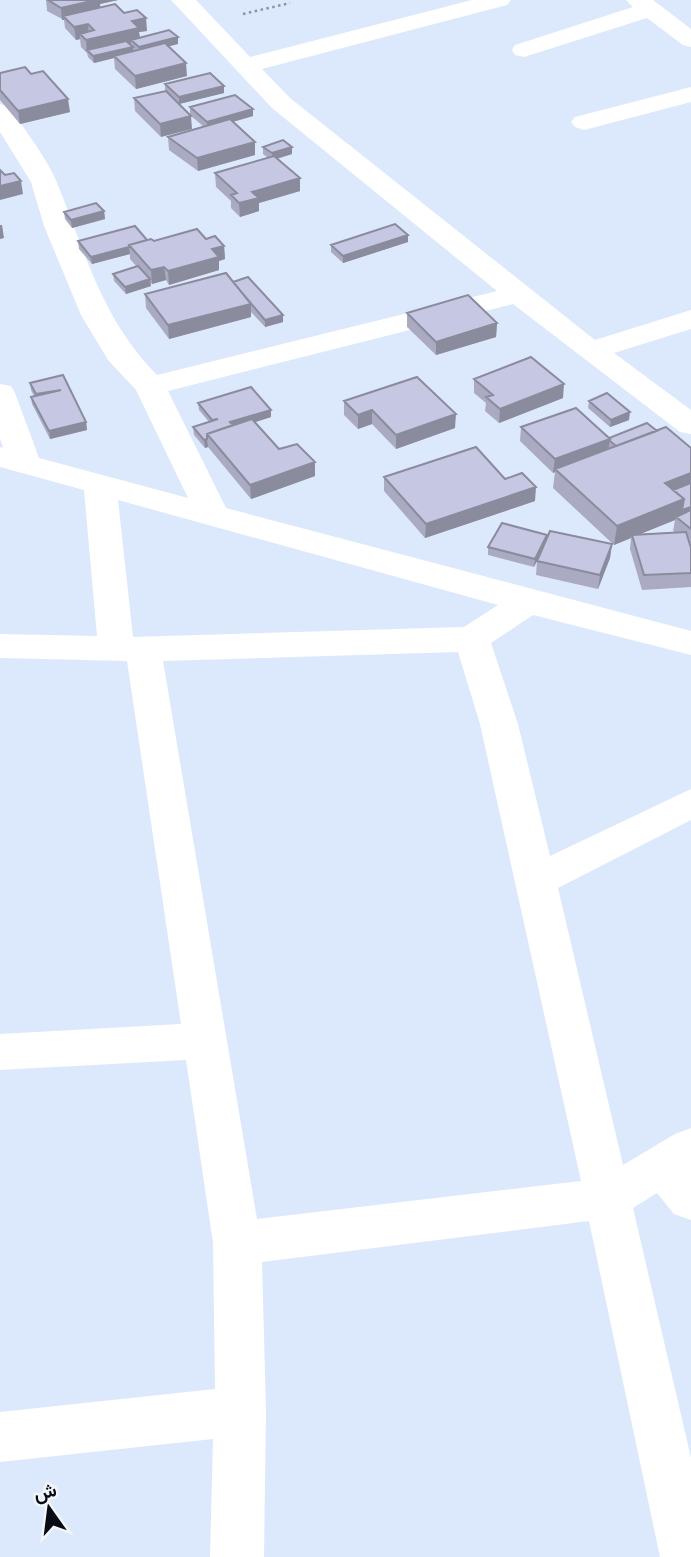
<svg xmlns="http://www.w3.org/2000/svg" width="691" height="1557" font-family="Arial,Vazirmatn,sans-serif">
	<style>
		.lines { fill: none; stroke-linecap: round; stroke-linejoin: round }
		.path { stroke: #8993a1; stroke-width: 2.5; stroke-dasharray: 2.5 3.5; stroke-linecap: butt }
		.street { fill: #fff; fill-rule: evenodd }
		.wall { fill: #aaabc2; fill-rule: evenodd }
		.shaded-wall { fill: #8b8b9e }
		.building { fill: #c6c7e2; stroke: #8b8b9e; stroke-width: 2 }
	</style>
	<rect width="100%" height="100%" fill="#dce9fc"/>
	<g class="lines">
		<path class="path" d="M243,14L290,3"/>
		<path class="street" d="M171,0H196L250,57L472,0H511L507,5L262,69L290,98L595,340L691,310V329L614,353L691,410V434L680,432L513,304L168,391L226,508L691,631V655L533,615L491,643L518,724L550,856L691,789V820L558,888L623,1165L675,1134L691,1128V1220L674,1214L657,1193L633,1208L691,1458V1557H660L589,1221L262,1262L266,1411L264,1557H210L213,1439L0,1462V1412L215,1389L213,1243L186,1060L0,1070V1034L181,1024L127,661L0,658V634L97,636L84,490L0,467V447L3,448L0,438V384L11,386L15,393L39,458L188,498L136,390L108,360L81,315L44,226L31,182L0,132V104L9,107C25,130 47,158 58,185C86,255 102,319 157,375L497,291L272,108ZM118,500L498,605L464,627L133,637ZM458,652L480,724L581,1181L257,1219L163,661Z
			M626,0H653L691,29V47L683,45L647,18L524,57L515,55L512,50L515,45L633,7Z
			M691,87V102L584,130L575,127L571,122L575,117Z"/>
	</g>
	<path class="wall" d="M46,0H118L100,4V7L124,13L147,31L139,32L140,38L178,37V44L168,46L187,76L136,89L115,69L114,58L94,63L88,57L87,53L81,47L80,39L76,40L65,28L64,20L47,11Z
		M0,73L31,74L70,112L20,124L0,100Z
		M165,84L224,86V93L179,104L161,137L135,111L134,98L165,91Z
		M190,107L253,109V116L233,122L255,155L198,171L169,150L168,137L204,127L190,115Z
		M263,147H292V154L277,159L300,178V191L259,203V211L240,217L231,208V201L216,187L215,173L268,158L263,154Z
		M104,211L105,219L72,228L65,219L64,212Z
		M408,235V242L343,263L331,252V245Z
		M206,239L224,246L225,259L219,261V270L169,285L166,280L152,284L150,282L151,286L126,294L114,281L113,274L137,267L130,259V254L92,264L79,249L78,241L147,240L154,241Z
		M233,282L283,315V322L265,327L251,312V317L169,339L146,308L145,294Z
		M407,313L497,323L496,337L436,355L407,327Z
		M474,379L563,398L499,423L485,411L486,403L474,393Z
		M30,383L86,422L87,430L50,439L32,404L31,397L34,396L31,390Z
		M344,401L455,428L396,449L372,424L358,429L344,415Z
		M589,401L629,420L610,427L588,408Z
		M198,403L271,417L255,422L279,449L315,476L251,499L208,447L205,448L194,435L193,427L209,422L199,410Z
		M521,427L609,438L657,431L691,448V545L690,544L691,548V587L642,590L630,549L631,538L614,545L553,488L555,472L553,473L520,441ZM675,520L673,531L675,532L640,534Z
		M384,477L505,479L535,501L425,538L384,491Z
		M547,540L612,544L610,558L598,589L536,575L537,561L539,557L534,567L488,555V547Z"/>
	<path class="shaded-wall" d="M94,0H118L100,4L101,12L63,16L64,20H62L61,8Z
		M146,18L147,31L139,32L140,40H131V43L89,52L87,50V53L86,40L132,21Z
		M88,24L89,37L80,34V39L76,40L74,27Z
		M178,37V44L140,54L139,47Z
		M133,47V54L114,56V58L94,63L93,56Z
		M186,63L187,76L136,89L135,76Z
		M224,86V93L179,104V97Z
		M68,99L70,112L20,124L18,111Z
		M253,109V116L207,129V122Z
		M191,116L192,129L161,137L160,124Z
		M255,142V155L198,171L197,158Z
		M292,147V154L272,160V153Z
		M300,178V191L259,203V211L240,217L239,203L252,192Z
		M21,181L23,194L0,200V186Z
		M104,211L105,219L72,228L71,220Z
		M0,225H2L4,238L0,239Z
		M408,235V242L343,263V256Z
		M224,246L225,259L219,261V270L169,285L168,271L212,249Z
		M129,247L130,254L92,264L91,257Z
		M164,267L166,280L152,284L151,270Z
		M150,279L151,286L126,294L125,287Z
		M251,304V317L169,339L168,325Z
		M283,315V322L265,327V320Z
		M497,323L496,337L436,355V342Z
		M564,384L563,398L499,423L500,409Z
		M271,410V417L230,430V422Z
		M372,410V424L358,429V415Z
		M630,412L629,420L610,427L611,420Z
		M456,414L455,428L396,449V435Z
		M86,422L87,430L50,439L49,431Z
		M207,439L208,447L205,448L204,440Z
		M610,439L608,453L555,469V472L553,473L555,459Z
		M315,462V476L251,499L250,485Z
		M691,473V490L669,499L665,483Z
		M536,487L535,501L425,538L426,524Z
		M684,499L691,507V514L676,517L675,520L633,537L632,535L631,538L614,545L617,526Z
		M547,535L546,543L534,567L535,559Z
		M612,544L610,558L598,589L600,575Z"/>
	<path class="building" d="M48,0H96L61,8Z
		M115,4L124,13L137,10L146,18L132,21L139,28L86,40L80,34L94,30L88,24L74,27L63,16Z
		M169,30L178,37L139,47L131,40Z
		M126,41L133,47L93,56L87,50Z
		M165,43L186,63L135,76L114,56Z
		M25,67L31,74L43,71L68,99L18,111L0,90V73Z
		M210,73L224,86L179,97L165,84Z
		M166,91L191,116L160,124L134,98Z
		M235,95L253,109L207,122L190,107Z
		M230,119L255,142L197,158L168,137Z
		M283,140L292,147L272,153L263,147Z
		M274,156L300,178L252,192L259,198L239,203L231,195L237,193L215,173Z
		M0,170L5,175L14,173L21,181L0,186Z
		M96,203L104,211L71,220L64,212Z
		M395,224L408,235L343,256L331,245Z
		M135,226L147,240L129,245V247L91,257L78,241Z
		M197,229L206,239L215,236L224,246L212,249L219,257L168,271L164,267L151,270L129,245L151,239L154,241Z
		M138,266L150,279L125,287L113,274Z
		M226,273L251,304L168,325L145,294Z
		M248,277L283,315L265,320L233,282Z
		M468,295L497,323L436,342L407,313Z
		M531,357L564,384L500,409L486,397L493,395L474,379Z
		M63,375L86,422L49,431L31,397L61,390L36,394L30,383Z
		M417,377L456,414L396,435L372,410L358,415L344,401Z
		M251,387L271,410L230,422L233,425L207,434V439L204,440L193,427L218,419L212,420L198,403Z
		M607,393L630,412L611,420L589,401Z
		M576,408L610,439L555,459L521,427Z
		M252,419L279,449L297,444L315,462L250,485L207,434Z
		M647,423L657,431L616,446L610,441L609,438Z
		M666,427L691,448V473L665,483L684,499L617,526L555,469Z
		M476,447L505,479L522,473L536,487L426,524L384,477Z
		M691,483V507L682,510L684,499L673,490Z
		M691,510V529L676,517Z
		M502,523L547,535L535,559L488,547Z
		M550,531L612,544L600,575L537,561Z
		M686,532L691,548V573L644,575L632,535Z"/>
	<g transform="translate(49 1508) rotate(346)" stroke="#f2f5fa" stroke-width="5" paint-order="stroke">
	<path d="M0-5L12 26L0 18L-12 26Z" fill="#070b13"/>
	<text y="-10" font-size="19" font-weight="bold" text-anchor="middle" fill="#070b13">ش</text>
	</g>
</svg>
